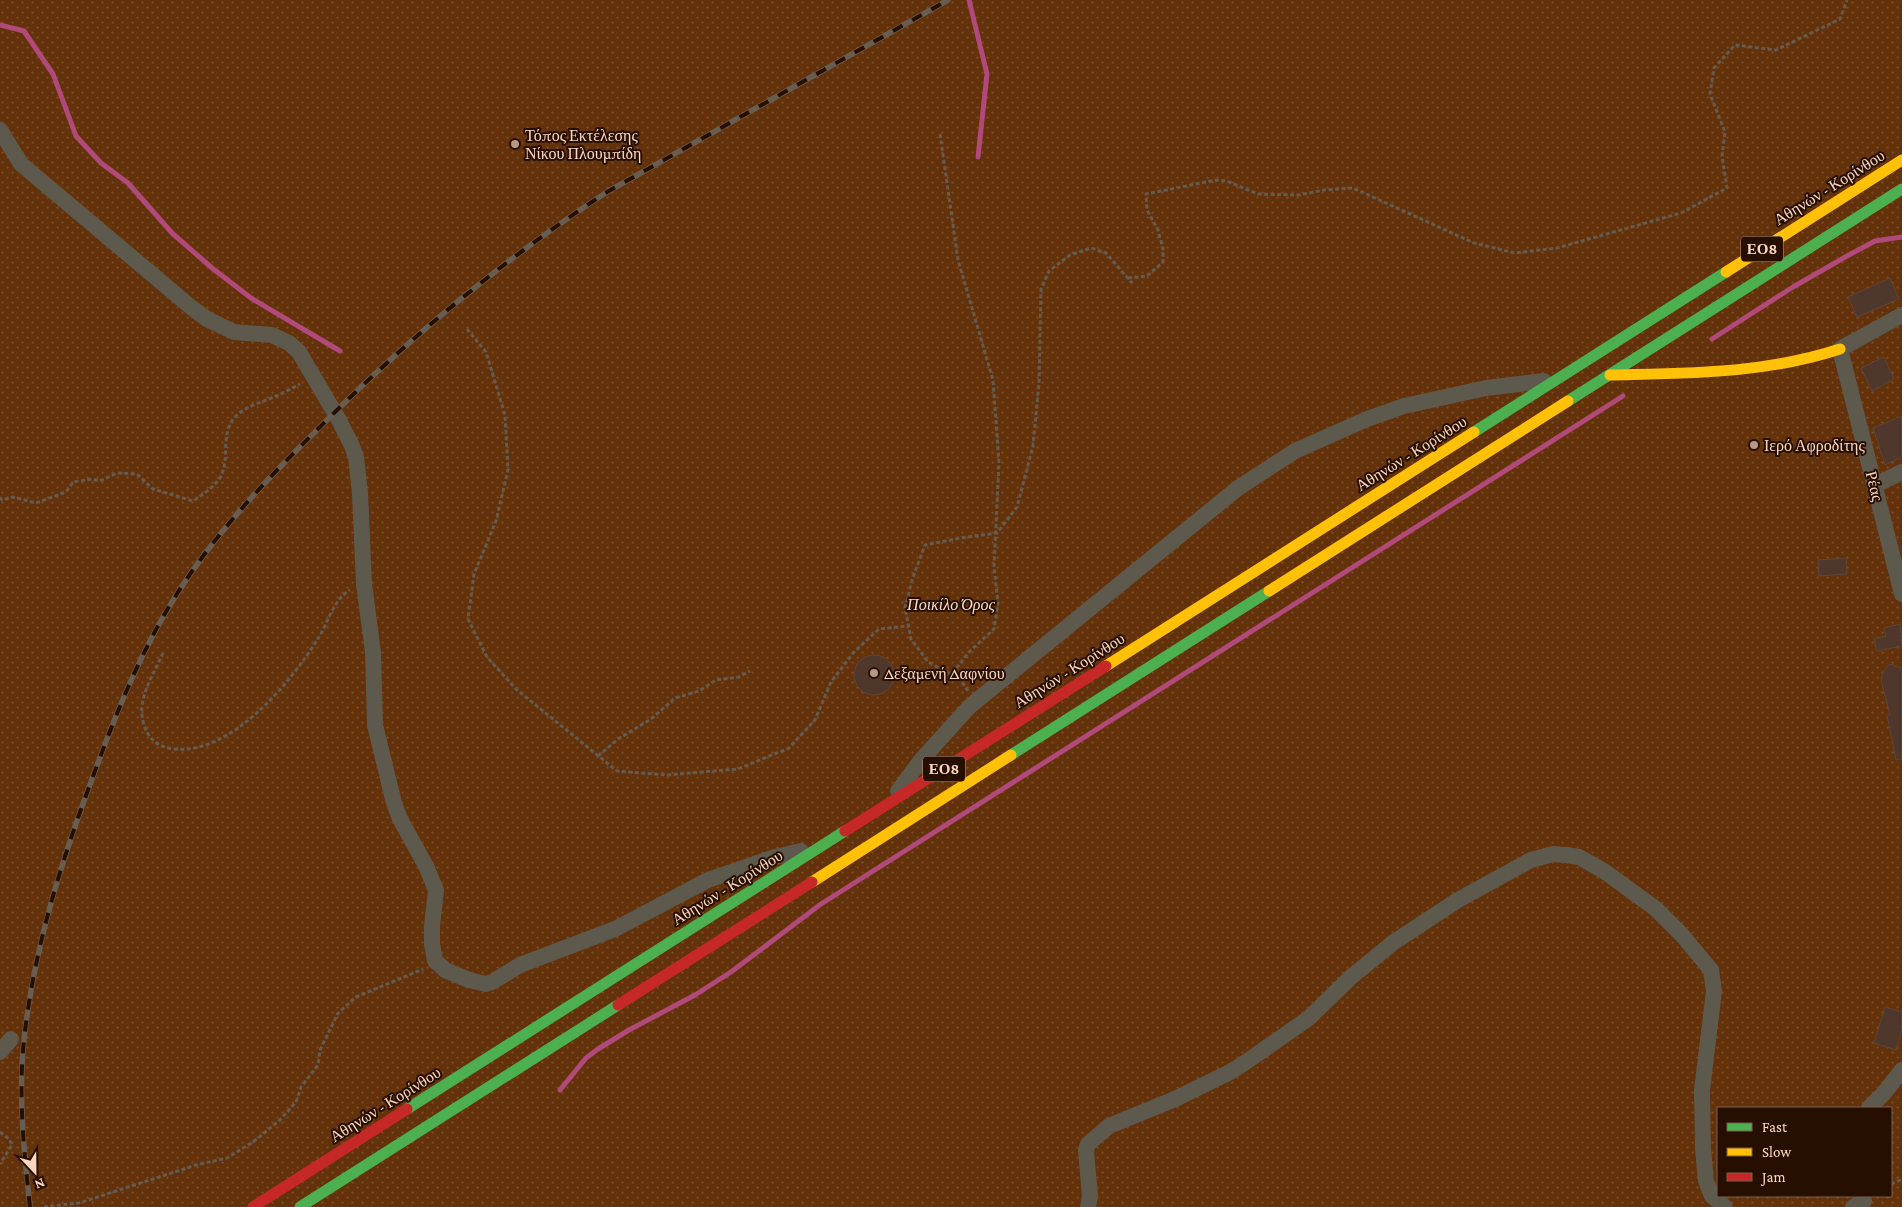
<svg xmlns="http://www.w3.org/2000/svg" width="1902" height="1207" font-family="'Crimson Pro',serif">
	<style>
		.park { fill: url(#park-dots); fill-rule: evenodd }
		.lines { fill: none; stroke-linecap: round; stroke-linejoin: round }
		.stream { stroke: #b14a7a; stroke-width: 5 }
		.building { fill: #4f372c; stroke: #5d463b }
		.path { stroke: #645c51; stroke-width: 3; stroke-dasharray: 4 2.5; stroke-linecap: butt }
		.street { stroke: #5d594d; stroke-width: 16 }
		.fast { stroke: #4caf50; stroke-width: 11 }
		.slow { stroke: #ffc107; stroke-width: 11 }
		.jam { stroke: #c62828; stroke-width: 11 }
		.rail-casing { stroke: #685d51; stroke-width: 5.5 }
		.rail { stroke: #260e01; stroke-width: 4; stroke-dasharray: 11; stroke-linecap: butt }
		.poi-dot { fill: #b79884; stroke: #260e01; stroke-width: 2 }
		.labels { text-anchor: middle; stroke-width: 4; stroke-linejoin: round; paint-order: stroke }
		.shield { fill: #260e01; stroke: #bb9b88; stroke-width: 1 }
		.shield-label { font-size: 15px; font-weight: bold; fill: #fbd7c2 }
		.poi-label { font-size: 16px; fill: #fbd7c2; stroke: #260e01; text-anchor: start }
		.street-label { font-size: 16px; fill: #fbd7c2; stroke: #260e01 }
		.park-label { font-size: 16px; font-style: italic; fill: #f6dbcb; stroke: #260e01 }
	</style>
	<defs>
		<pattern id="park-dots" width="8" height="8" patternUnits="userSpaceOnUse" patternTransform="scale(1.25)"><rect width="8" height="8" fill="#63310a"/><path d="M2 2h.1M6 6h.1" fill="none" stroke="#7a4e2c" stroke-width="1.8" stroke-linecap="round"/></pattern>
	</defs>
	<rect width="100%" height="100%" fill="#392211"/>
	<path class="park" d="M0,0H1902V1207H0ZM1718,1108H1891V1196H1718Z"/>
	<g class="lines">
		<path class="stream" d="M969,0L987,74L978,157
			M0,25L24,31L53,74L76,136L101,163L128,183L172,233L212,268L251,298L340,351
			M1712,339L1793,287L1847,256L1875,241L1902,237
			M560,1090L586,1058L598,1049L629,1030L695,995L731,972L821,904L1623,396"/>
	</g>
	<path class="building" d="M1890,278L1899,299L1857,317L1848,297Z
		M1884,357L1894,379L1872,391L1861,368Z
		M1902,416V457L1885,465L1873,428Z
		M1846,558L1847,574L1819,576L1818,560Z
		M1900,624L1902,646L1877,651L1874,639L1886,636L1884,628Z
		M854 675a20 20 0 1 1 40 0a20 20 0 1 1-40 0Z
		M1890,664L1902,668V759L1896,760L1887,715H1890L1881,680L1883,672Z
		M1885,1007L1902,1012V1030L1896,1050L1874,1043Z"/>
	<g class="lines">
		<path class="path" d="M940,134L958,260L993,380L999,463L994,566L998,603L994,629L969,652L951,675
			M1128,278L1147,276L1163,262V249L1158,230L1147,210L1146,194L1216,180L1227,181L1258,194L1299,195L1324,190L1353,188L1474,243L1515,253L1557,248L1681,213L1727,188L1722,156L1725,132L1710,94L1714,68L1735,45L1776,50L1840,19L1847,0
			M467,329L486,352L505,415L508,470L496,521L474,574L468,619L487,657L516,689L617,771L667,775L738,769L789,748L815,720L831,682L854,652L879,629L908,626
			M0,497L2,500L13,497L36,503L66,492L73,482L92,479L100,481L117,473L137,474L153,489L193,501C203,494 215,487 221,476C230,459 220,433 235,417C245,406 263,402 276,396C284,393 292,388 300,384
			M163,653C154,674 137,698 143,721C147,738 157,747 174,749C232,755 292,681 319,637C328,622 334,599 350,590
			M968,691L960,679L928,662L911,639L905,608L913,577L925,545L960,538L997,533L1017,507L1033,446L1039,383L1041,289L1049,271L1070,255L1091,248L1106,253L1132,283
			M598,756L618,739L651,719L675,698L699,691L716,680L739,677L750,671
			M0,1132L9,1139L12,1145L0,1164
			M1891,1184L1902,1179
			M44,1207L79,1203L196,1165L227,1158L253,1142L280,1120L296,1102L301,1087L318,1065L320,1050L338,1013L356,997L423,969"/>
		<path class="street" d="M0,130L21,164L192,308L207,319L234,332L272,335L289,343L299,352L339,420L352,446L356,457L360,493L364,584L373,652L375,725L394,803L400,819L426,866L436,890L432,926V944L435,961L440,965L445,970L469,980L486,984L492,982L520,965L615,929L708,880L775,857L801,851
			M1902,315L1840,349L1902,594
			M1875,485L1902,472
			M898,791L922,759L970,706L1238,488L1295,451L1367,419L1404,406L1486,388L1544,381
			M0,1052L11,1039
			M1869,1108L1884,1093L1902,1070
			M1088,1207L1090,1196L1086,1151L1088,1144L1109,1126L1175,1099L1230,1072L1246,1062L1309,1018L1351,977L1394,942L1458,900L1531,860L1553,854L1566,855L1579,857L1604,871L1656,909L1682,935L1711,970L1714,991L1702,1090L1703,1149L1706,1181L1712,1196L1725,1207
			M1853,1207L1864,1201L1863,1196"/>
		<path class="fast" d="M1568,401L1902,189
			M1474,432L1726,272
			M1011,755L1269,591
			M407,1109L845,831
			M300,1207L618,1005"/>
		<path class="slow" d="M1726,272L1902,160
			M1610,375C1690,373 1763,374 1840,349
			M1269,591L1568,401
			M1106,666L1474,432
			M812,882L1011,755"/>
		<path class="jam" d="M845,831L1106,666
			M618,1005L812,882
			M253,1207L407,1109"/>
		<g class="rail-casing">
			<path id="rail" d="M30,1207C24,1152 18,1095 24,1040C34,947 62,859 95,771C117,711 141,651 175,597C213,536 264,482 315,432C404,342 501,261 607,192L948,0"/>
		</g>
		<use href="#rail" class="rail"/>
	</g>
	<g class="poi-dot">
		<circle cx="515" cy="144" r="5"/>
		<circle cx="1754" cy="445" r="5"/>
		<circle cx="874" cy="673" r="5"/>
	</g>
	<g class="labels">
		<g class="shield">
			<rect x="1741" y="236.5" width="42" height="25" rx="4"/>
			<rect x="923" y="756.5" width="42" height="25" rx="4"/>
		</g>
		<g class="shield-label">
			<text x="1762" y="254">ΕΟ8</text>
			<text x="944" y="774">ΕΟ8</text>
		</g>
		<g class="poi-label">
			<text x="525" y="141">Τόπος Εκτέλεσης<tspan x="525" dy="18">Νίκου Πλουμπίδη</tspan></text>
			<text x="1764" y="451">Ιερό Αφροδίτης</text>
			<text x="884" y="679">Δεξαμενή Δαφνίου</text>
		</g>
		<g class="street-label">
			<text transform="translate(1829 187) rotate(-32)" y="6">Αθηνών - Κορίνθου</text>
			<text transform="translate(1411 453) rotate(-32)" y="6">Αθηνών - Κορίνθου</text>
			<text transform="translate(1875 486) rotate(76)" y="6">Ρέας</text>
			<text transform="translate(1069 670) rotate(-32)" y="6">Αθηνών - Κορίνθου</text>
			<text transform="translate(727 887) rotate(-32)" y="6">Αθηνών - Κορίνθου</text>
			<text transform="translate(385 1104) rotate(-32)" y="6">Αθηνών - Κορίνθου</text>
		</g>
		<g class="park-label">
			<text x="951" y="610">Ποικίλο Όρος</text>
		</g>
	</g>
	<rect x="1717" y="1107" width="175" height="90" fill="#260e01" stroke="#7b5e4e"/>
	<rect x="1727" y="1123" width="25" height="8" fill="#4caf50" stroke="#7b5e4e"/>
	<text x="1762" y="1132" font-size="15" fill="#fbd7c2">Fast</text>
	<rect x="1727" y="1148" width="25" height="8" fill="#ffc107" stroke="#7b5e4e"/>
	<text x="1762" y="1157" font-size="15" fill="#fbd7c2">Slow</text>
	<rect x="1727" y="1173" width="25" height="8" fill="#c62828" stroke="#7b5e4e"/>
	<text x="1762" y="1182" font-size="15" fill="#fbd7c2">Jam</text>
	<g transform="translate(35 1172) rotate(158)" stroke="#260e01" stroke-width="4" paint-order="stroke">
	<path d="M0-4L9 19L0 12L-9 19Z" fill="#fbd7c2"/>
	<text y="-8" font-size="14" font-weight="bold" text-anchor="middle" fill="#fbd7c2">N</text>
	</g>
</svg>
